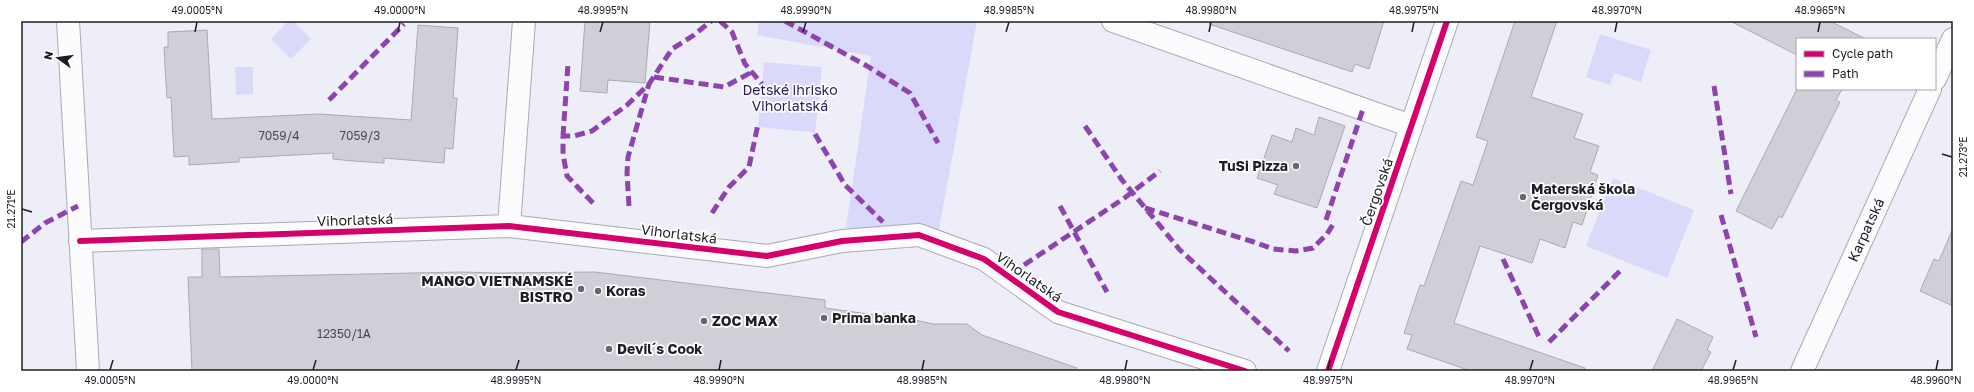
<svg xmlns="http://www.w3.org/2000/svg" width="1974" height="392" font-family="'Golos Text',sans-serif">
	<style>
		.green { fill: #dad9fa }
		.building { fill: #cfcfd7; stroke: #aaaab2 }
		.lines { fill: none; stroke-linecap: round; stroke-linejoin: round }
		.minor-casing { stroke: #aaaab3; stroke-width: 24 }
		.minor { stroke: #fcfcfe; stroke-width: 22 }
		.quiet { stroke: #8e44ad; stroke-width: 5; stroke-dasharray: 10 5; stroke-linecap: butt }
		.cycleway-casing { stroke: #fff; stroke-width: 8 }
		.cycleway { stroke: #d6006c; stroke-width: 6 }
		.ticks { fill: none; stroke: #1e1e25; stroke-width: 1.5 }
		.poi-dot { fill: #67676f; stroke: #fff; stroke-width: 1.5 }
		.labels { text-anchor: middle; stroke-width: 3.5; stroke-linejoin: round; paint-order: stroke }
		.number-label { font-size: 12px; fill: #4a4a52 }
		.park-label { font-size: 14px; fill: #281960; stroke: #fff }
		.poi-label { font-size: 14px; font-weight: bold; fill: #1e1e25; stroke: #fff; text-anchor: start }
		.street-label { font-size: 14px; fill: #1e1e25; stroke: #fff }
		.neatline { fill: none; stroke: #1e1e25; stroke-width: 1.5 }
		.ticks-label { font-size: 10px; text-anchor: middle; fill: #1e1e25 }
	</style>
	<rect width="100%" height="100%" fill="#eeeef9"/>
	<path class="green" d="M288,21H293L311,39L291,59L271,39Z
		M759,21H977L938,235L846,228L871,56L757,35Z
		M1600,34L1651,50L1641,82L1614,73L1610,85L1586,77Z
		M764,62L822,67L815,134L810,132L758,127Z
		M235,67H253V94L236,95Z
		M1613,178L1694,210L1667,278L1586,246Z"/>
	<path class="building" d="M585,21H650L645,83L608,80L607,93L580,91Z
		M1210,21H1384L1369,69L1355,64L1352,72L1209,24Z
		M1515,21H1557L1531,97L1583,114L1574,138L1599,146L1590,172L1598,175L1582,225L1573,222L1565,248L1540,239L1532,263L1480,246L1454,323L1585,368V371H1471L1407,349L1412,335L1404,333L1420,285L1424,286L1461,181L1473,185L1488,141L1476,137Z
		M1730,21H1830L1866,39H1797V55Z
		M418,25L458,28L453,98H457L453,149L445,148L444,163L384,158V163L353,161L333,159V153L239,158V162L189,165V156L174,157L171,97L167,98L165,66L164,47H168V32L207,30L212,119L319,114L411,120Z
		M1797,89H1842L1836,100L1840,102L1782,218L1779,216L1772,229L1736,211Z
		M1319,117L1345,126L1317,208L1274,194L1278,185L1257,178L1272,135L1292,142L1296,128L1314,135Z
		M1953,228V306L1920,291L1934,259L1939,261Z
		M202,249H219L220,277L462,272L497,273L595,272L825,300V308L883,316L884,313L933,324H967L982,335L1077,368L1076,371H192L188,277H202Z
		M1677,319L1713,337L1707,350L1711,352L1701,371H1652Z"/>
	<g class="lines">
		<g class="minor-casing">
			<g id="minor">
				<path d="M68,21L88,371"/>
				<path d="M1113,21L1411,126"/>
				<path d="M1935,79L1953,39"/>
				<path d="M509,226L524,21"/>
				<path d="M80,241L509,226L767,256L842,241L919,235L984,259L1058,312L1245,371"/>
				<path d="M1328,371L1447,21"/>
				<path id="s1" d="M1802,371L1930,89"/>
			</g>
		</g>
		<use href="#minor" class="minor"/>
		<path class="quiet" d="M720,21L732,32L745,64L762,84
			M785,21L867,66L910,93L938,143
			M654,77L724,87L752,72
			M1714,86L1731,194
			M329,100L404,24
			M1085,126L1122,180L1180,250L1289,351
			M815,134L845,185L883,222
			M563,136L568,64
			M593,203L567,176L563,154V136H574L592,131L627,105L649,84L672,49L694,35L711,21
			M629,206L627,173L628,157L649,84
			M1060,206L1107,292
			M1145,208L1254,242L1273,249L1296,251L1313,248L1327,234L1334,223
			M712,213L729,187L749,167L758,124
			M1721,215L1756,337
			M1326,220L1363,109
			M21,242L45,223L78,206
			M1503,259L1540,339
			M1024,265L1123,199L1160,171
			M1549,342L1622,269"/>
		<g class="cycleway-casing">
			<path id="cycleway" d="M80,241L509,226L767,256L842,241L919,235L984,259L1058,312L1245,371
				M1328,371L1447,21"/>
		</g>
		<use href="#cycleway" class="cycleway"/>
	</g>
	<path class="ticks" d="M195,32L197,22M398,32L400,22M600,32L603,22M803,32L806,22M1006,32L1009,22M1209,32L1211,22M1412,32L1414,22M1615,32L1617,22M1818,32L1820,22M1942,154L1952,157M22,209L32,212M110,370L113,360M313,370L316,360M516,370L519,360M719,370L721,360M922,370L924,360M1125,370L1127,360M1328,370L1330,360M1530,370L1533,360M1733,370L1736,360M1936,370L1938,360"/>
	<g class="poi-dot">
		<circle cx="1296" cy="166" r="4"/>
		<circle cx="1523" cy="197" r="4"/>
		<circle cx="581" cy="289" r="4"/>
		<circle cx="598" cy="291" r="4"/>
		<circle cx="824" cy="318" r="4"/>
		<circle cx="704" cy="321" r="4"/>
		<circle cx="609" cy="349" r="4"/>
	</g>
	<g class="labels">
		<g class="number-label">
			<text x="279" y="140">7059/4</text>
			<text x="360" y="140">7059/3</text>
			<text x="344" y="338">12350/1A</text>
		</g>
		<g class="park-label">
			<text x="790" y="95">Detské ihrisko<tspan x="790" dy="16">Vihorlatská</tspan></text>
		</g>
		<g class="poi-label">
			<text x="1288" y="171" text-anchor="end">TuSi Pizza</text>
			<text x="1531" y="194">Materská škola<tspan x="1531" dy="16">Čergovská</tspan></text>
			<text x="573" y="286" text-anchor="end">MANGO VIETNAMSKÉ<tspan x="573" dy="16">BISTRO</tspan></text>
			<text x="606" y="296">Koras</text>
			<text x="832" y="323">Prima banka</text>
			<text x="712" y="326">ZOC MAX</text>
			<text x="617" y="354">Devil´s Cook</text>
		</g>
		<g class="street-label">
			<text transform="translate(1377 192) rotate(-71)" y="5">Čergovská</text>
			<text transform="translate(355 220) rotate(-2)" y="5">Vihorlatská</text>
			<text dy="5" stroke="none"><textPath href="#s1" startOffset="155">Karpatská</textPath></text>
			<text transform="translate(679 234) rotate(7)" y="5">Vihorlatská</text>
			<text transform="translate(1029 277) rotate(35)" y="5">Vihorlatská</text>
		</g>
	</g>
	<rect width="1974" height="392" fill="none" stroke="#ffffff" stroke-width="44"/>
	<rect x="1796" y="38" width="140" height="52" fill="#ffffff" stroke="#a5a5a8"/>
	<rect x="1804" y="51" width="20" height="6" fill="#d6006c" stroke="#a5a5a8"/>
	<text x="1832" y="58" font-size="12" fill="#1e1e25">Cycle path</text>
	<rect x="1804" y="71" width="20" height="6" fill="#8e44ad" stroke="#a5a5a8"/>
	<text x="1832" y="78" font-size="12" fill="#1e1e25">Path</text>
	<g transform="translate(58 58) rotate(284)" stroke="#ffffff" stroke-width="3" paint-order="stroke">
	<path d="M0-3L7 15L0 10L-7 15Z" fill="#1e1e25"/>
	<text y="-6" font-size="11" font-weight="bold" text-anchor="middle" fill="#1e1e25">N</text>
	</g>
	<rect x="22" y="22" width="1930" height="348" class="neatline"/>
	<g class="ticks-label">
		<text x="197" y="14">49.0005°N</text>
		<text x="400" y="14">49.0000°N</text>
		<text x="603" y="14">48.9995°N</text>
		<text x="806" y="14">48.9990°N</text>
		<text x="1009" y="14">48.9985°N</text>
		<text x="1211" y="14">48.9980°N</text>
		<text x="1414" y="14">48.9975°N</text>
		<text x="1617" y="14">48.9970°N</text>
		<text x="1820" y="14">48.9965°N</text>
		<text transform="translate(1963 157) rotate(-90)" y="4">21.273°E</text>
		<text transform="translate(11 209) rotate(-90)" y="4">21.271°E</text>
		<text x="110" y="384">49.0005°N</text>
		<text x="313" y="384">49.0000°N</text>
		<text x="516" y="384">48.9995°N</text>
		<text x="719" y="384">48.9990°N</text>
		<text x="922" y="384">48.9985°N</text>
		<text x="1125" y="384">48.9980°N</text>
		<text x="1328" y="384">48.9975°N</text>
		<text x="1530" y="384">48.9970°N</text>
		<text x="1733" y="384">48.9965°N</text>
		<text x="1936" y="384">48.9960°N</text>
	</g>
</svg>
